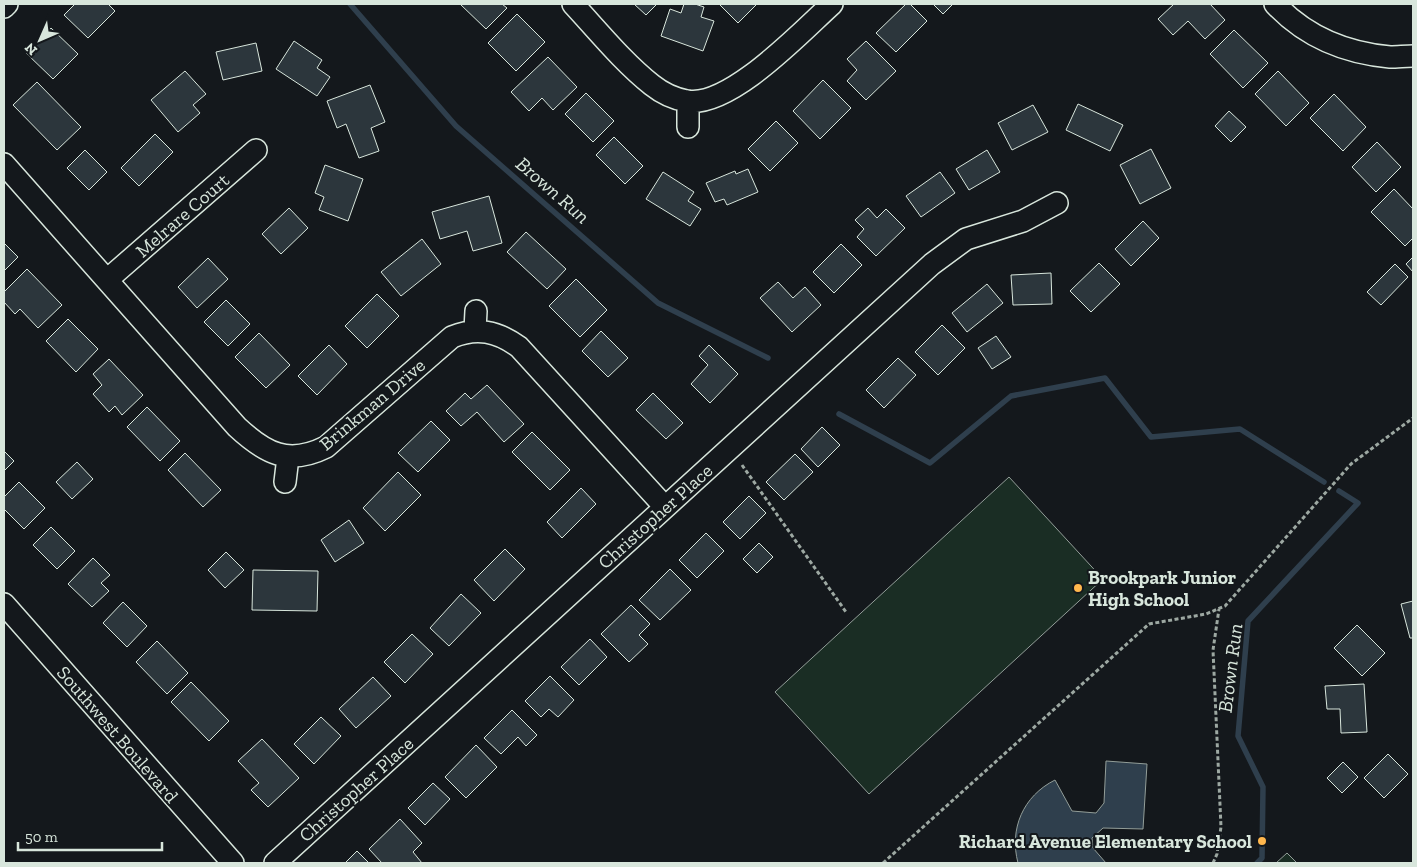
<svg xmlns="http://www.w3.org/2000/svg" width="1417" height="867" font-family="'Zilla Slab',serif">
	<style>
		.green { fill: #1a2d24; stroke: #939e99 }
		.water { fill: #2f3f4d; stroke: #939e99 }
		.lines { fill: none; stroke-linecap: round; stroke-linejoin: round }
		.stream { stroke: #2f3f4d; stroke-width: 5.5 }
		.building { fill: #2c363c; stroke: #d8e6dc }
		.minor-casing { stroke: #d8e6dc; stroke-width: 24 }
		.path { stroke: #9da8a2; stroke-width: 3; stroke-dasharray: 4 2.5; stroke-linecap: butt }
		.minor { stroke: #14181c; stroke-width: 21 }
		.poi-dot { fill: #ffb74d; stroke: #14181c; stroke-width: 2 }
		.labels { text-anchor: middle; stroke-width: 4; stroke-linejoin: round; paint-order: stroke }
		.street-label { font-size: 19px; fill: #d8e6dc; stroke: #14181c }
		.poi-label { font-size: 19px; font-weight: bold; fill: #d8e6dc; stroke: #14181c; text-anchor: start }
		.water-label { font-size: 20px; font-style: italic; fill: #d8e6dc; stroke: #14181c }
	</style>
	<rect width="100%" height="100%" fill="#14181c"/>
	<path class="green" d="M1009,477L1103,579L869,794L775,692Z
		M1287,853L1297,863H1276Z"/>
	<path class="water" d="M1106,761L1147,764L1143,829L1103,828L1092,838L1093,848L1106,863H1018C1009,829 1023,796 1055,780L1072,811L1096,813L1104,803Z"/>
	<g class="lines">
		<path class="stream" d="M350,4L456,126L658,303L768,358
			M839,414L930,463L1011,396L1105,378L1151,437L1240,429L1324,482
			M1257,863L1262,858L1263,787L1238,736L1248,621L1358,503L1339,491"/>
	</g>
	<path class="building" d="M75,4H108L115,11L88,38L64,15Z
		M460,4H502L507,8L486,29Z
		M634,4H657L646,15Z
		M684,4H695L704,7L701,17L714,21L703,51L661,36L670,9L681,13Z
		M719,4H757L738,23Z
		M906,4H910L927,21L896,52L876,33Z
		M933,4H953L943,14Z
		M1174,4H1210L1225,20L1205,39L1188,21L1173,35L1158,19Z
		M517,14L545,42L516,71L488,43Z
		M51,28L78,54L53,79L26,53Z
		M1234,30L1268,63L1243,88L1210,54Z
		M294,41L322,60L317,68L330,77L317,96L276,69Z
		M866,41L896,71L866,100L847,81L857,70L847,59Z
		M256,43L262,71L223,80L216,52Z
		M548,57L577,87L553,110L542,98L529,111L511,92Z
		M185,71L206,94L193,105L200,113L178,132L151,100Z
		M1278,71L1309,103L1286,126L1255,94Z
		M823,80L851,108L820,139L793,111Z
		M37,82L81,127L57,150L13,105Z
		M370,85L385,122L371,128L379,151L359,158L346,124L337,128L327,101Z
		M586,93L614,121L593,142L565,114Z
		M1334,94L1366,127L1343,151L1310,118Z
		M1078,104L1123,125L1110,151L1066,130Z
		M1033,105L1048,132L1012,150L998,123Z
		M1229,111L1246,127L1231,142L1215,126Z
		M776,121L798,143L770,171L748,149Z
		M155,134L173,152L139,186L121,168Z
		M614,137L643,166L625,184L596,155Z
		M1377,142L1401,167L1376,192L1352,167Z
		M1151,149L1171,188L1140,204L1120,165Z
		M85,150L107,172L89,190L67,168Z
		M987,150L1000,172L969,190L956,169Z
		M325,165L363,179L348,221L319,210L324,197L315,193Z
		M748,169L758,192L727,205L724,199L715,202L706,183L735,171L736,174Z
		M663,172L694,192L688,201L701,209L690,226L646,199Z
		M940,172L955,193L921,217L906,196Z
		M1394,189L1413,209V238L1405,246L1371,212Z
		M489,196L502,243L473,251L467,231L440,239L432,212Z
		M289,208L308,228L281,254L262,234Z
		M868,208L877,218L886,209L905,228L876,256L857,237L864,229L855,220Z
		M1143,221L1159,238L1131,266L1115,249Z
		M526,232L566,269L547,289L507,252Z
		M422,239L441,264L401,296L381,272Z
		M4,243L18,257L4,271Z
		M841,244L862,265L834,293L813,272Z
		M1413,257V272L1406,264Z
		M208,258L228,279L197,308L178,287Z
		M1099,263L1120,284L1091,312L1070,291Z
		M1395,264L1408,277L1381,305L1367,292Z
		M27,269L62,305L38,328L20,309L15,314L4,302V292Z
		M1051,273L1052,304L1013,305L1011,275Z
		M576,279L607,310L580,337L549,306Z
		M778,282L793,298L805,287L821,305L792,332L760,298Z
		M987,284L1003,303L967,332L952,313Z
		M377,294L399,316L367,348L345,326Z
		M226,300L250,324L228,346L204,322Z
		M68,319L98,349L76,372L46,341Z
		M942,325L965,348L938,375L915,352Z
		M601,331L628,358L608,377L582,351Z
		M259,333L290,365L266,388L235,357Z
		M996,336L1011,357L992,369L978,348Z
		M329,345L347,364L317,395L298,376Z
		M709,345L738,374L710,403L691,384L708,365L699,356Z
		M898,358L916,375L884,408L866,390Z
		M109,359L143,395L122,415L115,406L109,412L93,394L102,385L93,374Z
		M487,385L524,424L504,442L477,412L461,426L446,411L465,393L471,399Z
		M653,393L683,423L666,439L636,410Z
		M147,407L180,441L160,461L127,427Z
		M431,421L450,440L418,472L398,453Z
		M822,427L840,445L818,467L801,449Z
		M532,432L570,470L550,490L512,452Z
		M4,451L14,461L4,471Z
		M185,453L221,490L203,507L168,470Z
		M795,454L813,472L784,500L766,482Z
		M77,462L93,479L72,499L56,482Z
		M398,472L421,495L385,531L363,508Z
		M19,482L45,508L24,529L4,509V497Z
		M581,488L596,504L562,538L547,522Z
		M749,496L766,513L740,539L723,522Z
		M349,520L364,543L335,562L321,540Z
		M51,527L75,551L57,569L33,545Z
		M706,533L724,551L697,578L679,560Z
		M759,543L773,557L757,573L743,559Z
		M505,549L525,569L494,601L474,580Z
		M226,552L244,570L225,588L208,570Z
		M93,558L110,575L101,583L109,591L92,607L68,584Z
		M670,569L691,590L660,620L639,600Z
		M253,570L318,571L317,611L252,610Z
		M461,594L481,613L449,646L430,628Z
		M1413,601V638H1410L1401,604Z
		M123,602L147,626L127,647L103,623Z
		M631,605L650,624L639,635L648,644L629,662L601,634Z
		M1357,625L1385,653L1362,676L1334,648Z
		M412,634L433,654L405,683L384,662Z
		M590,639L607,657L579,685L561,667Z
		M157,641L188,673L167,694L136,662Z
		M550,676L574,700L558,717L549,709L541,717L525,701Z
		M373,677L391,696L356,728L339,709Z
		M191,682L229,721L209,741L171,702Z
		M1364,684L1367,732L1341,733L1340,709H1327L1325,686Z
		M512,710L537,735L526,746L518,737L501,754L484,738Z
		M321,717L341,736L314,764L294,744Z
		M262,739L299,778L268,807L251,790L259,783L238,761Z
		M476,745L497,767L466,798L445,777Z
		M1388,754L1408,774L1384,798L1364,778Z
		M1343,762L1358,777L1342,793L1327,778Z
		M433,783L450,799L425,825L408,808Z
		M400,819L422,843L413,852L422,863H382L369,849Z
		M357,851L369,863H345Z"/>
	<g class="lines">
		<g class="minor-casing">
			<path id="minor" d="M573,4C598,31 623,62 652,85C662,93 675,99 687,101C730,108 801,32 832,4
				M1275,4C1306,37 1345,53 1390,57C1398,57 1405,56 1413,56
				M4,7L7,4
				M688,101V127
				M4,164L237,427C265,453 288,466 326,447L452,337C477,327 497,331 519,347L665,507
				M107,280L256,150
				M475,330L476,311
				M285,482L288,457
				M4,604L233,863
				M275,863L932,264L966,239L1023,221L1057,203"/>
		</g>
		<path class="path" d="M742,465L846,612
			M883,863L1149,624L1206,614L1225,606L1351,464L1413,418
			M1213,863L1217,854L1221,827L1213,650L1219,609"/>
		<use href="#minor" class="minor"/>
	</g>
	<g class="poi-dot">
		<circle cx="1078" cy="588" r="5"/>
		<circle cx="1262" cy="841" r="5"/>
	</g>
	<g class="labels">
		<g class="street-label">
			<text transform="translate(182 215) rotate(-41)" y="7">Melrare Court</text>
			<text transform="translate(372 404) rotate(-40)" y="7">Brinkman Drive</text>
			<text transform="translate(655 516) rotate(-42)" y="7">Christopher Place</text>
			<text transform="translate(118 734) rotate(49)" y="7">Southwest Boulevard</text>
			<text transform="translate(356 789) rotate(-42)" y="7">Christopher Place</text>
		</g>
		<g class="poi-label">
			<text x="1088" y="584">Brookpark Junior<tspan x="1088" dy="22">High School</tspan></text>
			<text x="1252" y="848" text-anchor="end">Richard Avenue Elementary School</text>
		</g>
		<g class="water-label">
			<text transform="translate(553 190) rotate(41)" y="7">Brown Run</text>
			<text transform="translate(1230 668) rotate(-83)" y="7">Brown Run</text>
		</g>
	</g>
	<rect width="1417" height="867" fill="none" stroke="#d8e6dc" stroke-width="10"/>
	<g transform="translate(40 40) rotate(225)" stroke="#14181c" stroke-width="4" paint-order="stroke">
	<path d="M0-4L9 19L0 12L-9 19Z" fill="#d8e6dc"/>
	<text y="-8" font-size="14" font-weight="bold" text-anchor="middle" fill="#d8e6dc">N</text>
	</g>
	<path d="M18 842v8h144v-8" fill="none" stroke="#d8e6dc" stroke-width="2.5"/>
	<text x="25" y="842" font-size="15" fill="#d8e6dc" stroke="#14181c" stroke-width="4" paint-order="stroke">50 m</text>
</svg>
